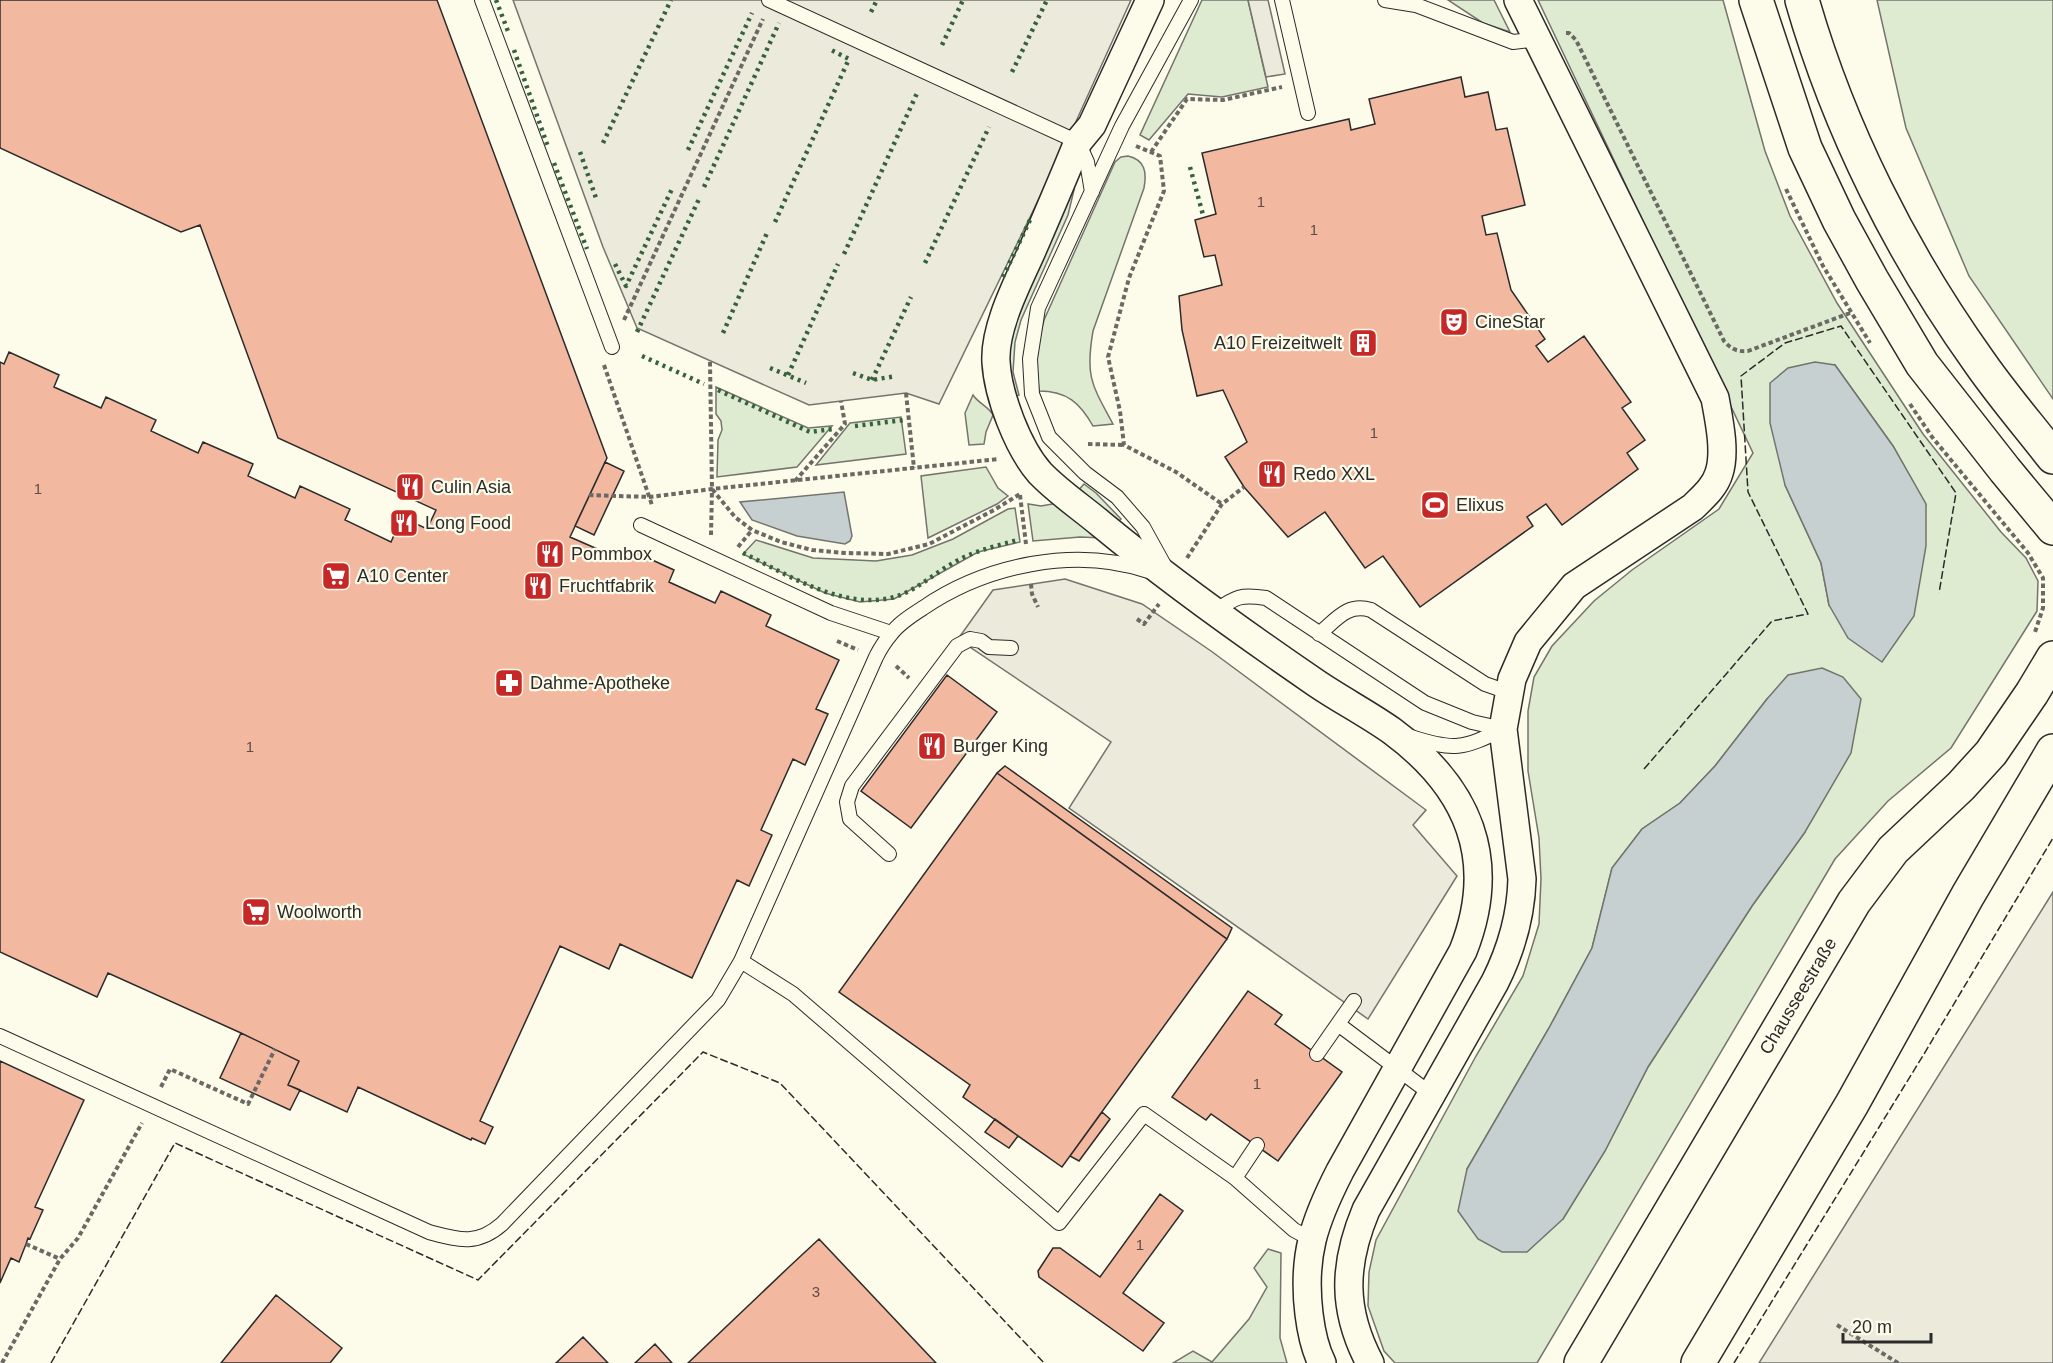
<svg xmlns="http://www.w3.org/2000/svg" width="2053" height="1363" font-family="Arial,sans-serif">
	<style>
		.green { fill: #deebd1; stroke: #74746e; stroke-width: 1.5; fill-rule: evenodd }
		.parking { fill: #eceadb; stroke: #74746e; stroke-width: 1.5 }
		.water { fill: #c7d0d0; stroke: #74746e; stroke-width: 1.5 }
		.building { fill: #f2b8a0; stroke: #2b2b2b; stroke-width: 1.5 }
		.lines { fill: none; stroke-linecap: round; stroke-linejoin: round }
		.service-casing { stroke: #2b2b2b; stroke-width: 16 }
		.minor-casing { stroke: #2b2b2b; stroke-width: 30 }
		.tertiary-casing { stroke: #2b2b2b; stroke-width: 36 }
		.primary-casing { stroke: #2b2b2b; stroke-width: 36 }
		.path { stroke: #6a6964; stroke-width: 4; stroke-dasharray: 4.5 3; stroke-linecap: butt }
		.service { stroke: #fdfbea; stroke-width: 14 }
		.minor { stroke: #fdfbea; stroke-width: 27 }
		.tertiary { stroke: #fdfbea; stroke-width: 33 }
		.primary { stroke: #fdfbea; stroke-width: 33 }
		.hedge { stroke: #34623c; stroke-width: 4.5; stroke-dasharray: 3 4.5; stroke-linecap: butt }
		.fence { stroke: #2b2b2b; stroke-width: 1.5; stroke-dasharray: 8 3; stroke-linecap: butt }
		.labels { text-anchor: middle; stroke-width: 4.5; stroke-linejoin: round; paint-order: stroke }
		.number-label { font-size: 15px; fill: #5d4e48 }
		.poi-label { font-size: 18px; fill: #2b2b2b; stroke: #fdfbea; text-anchor: start }
		.street-label { font-size: 18px; fill: #2b2b2b; stroke: #fdfbea }
	</style>
	<rect width="100%" height="100%" fill="#fdfbea"/>
	<path class="green" d="M1202,0H1248L1268,87L1222,97L1188,94L1149,140L1140,135Z
		M1448,0H1494L1510,32L1483,23Z
		M1538,0H1723L1765,151L1790,216L1837,303L1923,434L2001,532L2026,558L2038,581L2037,611L1951,748L1888,801L1835,859L1537,1363H1395L1384,1351L1368,1306L1369,1272L1376,1240L1476,1056L1523,976L1539,924L1541,879L1539,838L1528,771V711L1534,677L1552,646L1594,601L1632,570L1719,509L1753,453ZM1835,365L1893,446L1926,505L1829,605L1821,563L1785,485ZM1767,699L1805,832L1752,906L1648,1067L1605,1151L1563,1219L1467,1169L1549,1028L1592,948L1612,868L1642,829L1680,803L1715,766Z
		M1877,0H2053V399L1969,276L1906,128Z
		M1128,156C1145,160 1147,172 1144,188L1093,331C1085,377 1092,385 1113,424L1093,426C1080,403 1067,391 1039,391C1035,363 1037,347 1044,320L1115,162L1121,157Z
		M1074,190L1068,215L1021,320L1015,342L1013,372L1019,395L1014,397L1005,380L1007,325L1068,195Z
		M716,387L808,428L832,426L797,467L717,477L718,440L722,430L721,421L716,414Z
		M973,395C979,404 988,406 993,415L986,432L984,444L969,445L965,413Z
		M901,417L906,454L816,465L850,423Z
		M986,467L998,488L1008,496L997,504L928,538L921,476Z
		M1084,484L1096,493L1121,519L1117,523L1076,493Z
		M1058,503L1103,538L1080,537L1033,541L1028,504L1041,506Z
		M1015,508L1020,542L978,552L894,599L860,602L825,593L743,554L756,540L813,558L876,561L912,555L953,539L1008,509Z
		M1268,1249L1281,1253L1280,1338L1287,1363H1173L1193,1351L1212,1362L1249,1319L1267,1287L1254,1268Z"/>
	<path class="parking" d="M513,0H1131L1069,137L939,404L906,393L809,405L637,328L603,247Z
		M1248,0H1268L1285,74L1266,77Z
		M1065,579L1142,604L1211,651L1426,810L1413,825L1457,876L1368,1019L1069,808L1111,742L958,639L993,590Z
		M2053,892V1363H1759Z"/>
	<path class="water" d="M1815,362L1835,365L1893,446L1926,504V546L1914,616L1882,662L1848,638L1829,605L1821,563L1785,485L1770,423V383L1788,368Z
		M844,492L852,536L850,541L845,544L797,536L752,520L740,502Z
		M1822,668L1843,677L1861,699L1851,753L1805,832L1752,906L1648,1067L1605,1151L1563,1219L1527,1252H1502L1478,1239L1458,1211L1467,1169L1549,1028L1592,948L1612,868L1642,829L1680,803L1715,766L1767,699L1788,675Z"/>
	<path class="building" d="M0,0H437L607,458L570,537L618,558L624,547L674,570L669,582L715,603L721,591L771,615L766,626L839,660L816,709L828,714L805,765L793,759L761,830L772,835L749,886L737,880L692,978L620,944L609,969L560,946L480,1121L493,1127L485,1144L472,1138L471,1140L358,1087L347,1112L288,1085L299,1061L241,1033L108,973L97,997L0,952V362L4,364L9,352L59,375L54,387L101,408L106,397L156,420L151,431L198,453L203,442L253,464L248,476L295,498L300,486L350,509L345,520L391,542L402,517L427,529L436,510L278,438L200,225L181,232L0,148Z
		M1461,77L1465,97L1488,92L1496,130L1507,128L1525,205L1482,216L1486,235L1497,233L1511,290L1545,339L1536,346L1548,362L1584,336L1631,402L1622,408L1645,440L1627,453L1638,469L1562,525L1546,504L1527,517L1533,526L1420,607L1383,556L1365,568L1325,512L1288,537L1244,487L1225,457L1247,442L1223,390L1197,396L1182,330L1179,296L1222,285L1215,255L1204,257L1195,220L1216,214L1202,153L1349,119L1351,130L1375,124L1369,99Z
		M605,462L624,471L594,535L575,526Z
		M947,675L997,712L911,828L861,791Z
		M1005,766L1232,928L1227,939L997,773Z
		M997,773L1227,939L1062,1167L963,1097L970,1085L839,992Z
		M1248,991L1282,1015L1275,1024L1342,1072L1278,1161L1211,1114L1206,1120L1172,1097Z
		M241,1033L299,1061L288,1085L300,1090L290,1110L220,1078Z
		M0,1061L84,1100L35,1207L43,1210L30,1239L28,1238L26,1244L19,1262L11,1258L0,1283Z
		M1102,1112L1110,1119L1079,1161L1070,1156Z
		M995,1119L1018,1136L1009,1148L985,1132Z
		M1160,1194L1183,1211L1123,1293L1164,1323L1143,1351L1039,1277L1038,1271L1053,1248H1060L1100,1277Z
		M819,1239L936,1363H688L790,1266Z
		M276,1295L342,1348L330,1363H221Z
		M583,1337L608,1363H556Z
		M655,1344L672,1363H635Z"/>
	<g class="lines">
		<g class="service-casing">
			<path id="service" d="M482,0L612,347
				M769,0L1078,142L1087,162L1092,192
				M1282,0L1308,113
				M1385,0L1416,5L1513,42L1539,39
				M641,525L831,613L891,633
				M1164,565L1143,527L1117,497L1085,473L1049,437L1032,394L1030,359L1038,308L1122,126L1191,0
				M1215,611C1236,597 1240,594 1266,598L1425,703L1472,722L1503,729
				M1319,634C1337,619 1347,603 1371,610L1485,684L1508,692
				M1411,737C1454,751 1463,749 1503,729
				M889,854L850,819L847,802L852,786L957,646L970,639L981,641L989,647L1011,648
				M741,961L793,994L1059,1223L1144,1114L1235,1178
				M1338,1024L1431,1094
				M0,1036L429,1232C459,1240 477,1246 502,1224L718,1000L741,961L876,657C880,649 885,641 891,634C899,623 912,615 923,608C986,565 1075,546 1148,571
				M1317,1054L1354,1001
				M1257,1145L1235,1178L1294,1230L1311,1239"/>
		</g>
		<g class="minor-casing">
			<path id="minor" d="M1150,0L1092,125L1078,142C1063,179 1047,216 1031,253C1017,284 994,328 996,362C998,396 1018,448 1040,473C1057,491 1082,508 1101,524C1170,581 1243,633 1316,683C1341,700 1368,714 1392,731C1469,788 1499,860 1463,951L1340,1171C1314,1222 1302,1256 1309,1314C1311,1330 1315,1349 1322,1363
				M1370,1363C1342,1310 1343,1265 1366,1210L1495,982C1512,948 1521,916 1522,879L1503,729L1512,679L1528,642L1574,586L1693,507C1703,497 1715,487 1719,473C1726,452 1719,420 1715,398L1518,0"/>
		</g>
		<g class="tertiary-casing">
			<path id="tertiary" d="M1581,1363L1854,902L1893,850L1961,786L1991,753L2032,693L2053,658
				M1698,1363L1852,1104L1968,895L2053,751"/>
		</g>
		<g class="primary-casing">
			<path id="primary" d="M1756,0L1805,148L1839,220L1872,280L1922,364L2005,470L2053,528
				M1802,0C1839,129 1902,254 1980,363C2003,396 2029,426 2053,457"/>
		</g>
		<path class="path" d="M1566,33H1569L1576,40L1724,341C1731,349 1737,352 1748,351L1850,313
			M1136,146L1160,156L1164,191L1129,278L1108,357L1120,411L1124,445L1176,472L1222,504
			M1151,152L1187,99L1223,100L1282,87
			M1786,189L1823,266L1870,343
			M624,320L763,19
			M710,362L712,489L735,517L752,530L781,542L812,550L845,553L888,554L929,544L994,510L1020,494
			M604,365L652,505
			M906,393L914,468
			M1910,404L1932,437L2028,553L2043,578V608L2035,632
			M1088,444L1124,445
			M795,481L845,424L841,401
			M589,495L650,497L712,489L999,459
			M1020,495L1026,544
			M711,535L712,489
			M738,547L752,530
			M1187,558L1222,504L1244,487
			M1031,584L1032,594L1038,607
			M1137,619L1144,624L1159,604
			M837,641L858,650
			M896,666L909,678
			M161,1087L170,1069L248,1104L275,1049
			M26,1244L60,1259
			M1837,1325L1898,1363
			M2,1363L60,1259L78,1238L142,1123"/>
		<use href="#service" class="service"/>
		<use href="#minor" class="minor"/>
		<use href="#tertiary" class="tertiary"/>
		<use href="#primary" class="primary"/>
		<path class="hedge" d="M496,0L509,34
			M871,12L877,0
			M942,45L963,0
			M514,50L548,147
			M1012,72L1047,0
			M603,143L671,0
			M688,150L752,13
			M580,152L597,201
			M554,163L587,249
			M1190,167L1203,215
			M704,187L779,23
			M775,222L849,59L831,50
			M844,254L918,91
			M925,263L989,127
			M615,264L626,286L672,189
			M1003,277L1030,220
			M637,332L699,199
			M723,333L767,233
			M642,356L704,384
			M770,368L806,383
			M853,373L872,380L896,376
			M788,375L838,264
			M872,380L911,297
			M718,390L810,432L833,429
			M855,426L904,420
			M743,553C787,574 843,611 894,597C916,591 933,574 953,563C973,551 996,546 1018,540"/>
		<path class="fence" d="M1644,769L1772,621L1808,614L1748,492L1741,376L1785,343L1841,326L1956,493L1939,593
			M51,1363L175,1143L478,1280L703,1052L780,1083L1044,1363
			M1734,1363L1924,1054L2053,838"/>
	</g>
	<defs>
		<g id="theatre-square" transform="scale(1.5)"><rect x="-9" y="-9" width="18" height="18" rx="4" fill="#c62828" stroke="#fdfbea"/><path d="M-5-5.5Q0-4 5-5.5V0Q5 5 0 6Q-5 5-5 0ZM-3.3-2.5H-1v1.5H-3.3ZM1-2.5H3.3v1.5H1ZM-2.8 1Q0 5.5 2.8 1Z" fill="#fff"/></g>
		<g id="building-square" transform="scale(1.5)"><rect x="-9" y="-9" width="18" height="18" rx="4" fill="#c62828" stroke="#fdfbea"/><path d="M-4-6H4V6H1V3H-1V6H-4ZM-2.5-4.3h1.7v1.8h-1.7ZM.8-4.3h1.7v1.8H.8ZM-2.5-1h1.7V.8h-1.7ZM.8-1h1.7V.8H.8Z" fill="#fff"/></g>
		<g id="restaurant-square" transform="scale(1.5)"><rect x="-9" y="-9" width="18" height="18" rx="4" fill="#c62828" stroke="#fdfbea"/><path d="M-5-6h1v4h1v-4h1v4h1v-4h1v5L-1.5 .5V6h-2V.5L-5-1ZM5-6V6H3V1.5H1.5Q1.5-4 5-6Z" fill="#fff"/></g>
		<g id="stadium-square" transform="scale(1.5)"><rect x="-9" y="-9" width="18" height="18" rx="4" fill="#c62828" stroke="#fdfbea"/><path d="M0-5a6.5 5 0 1 0 0 10a6.5 5 0 1 0 0-10ZM-3.5-1.8h7v3.6h-7Z" fill="#fff"/></g>
		<g id="supermarket-square" transform="scale(1.5)"><rect x="-9" y="-9" width="18" height="18" rx="4" fill="#c62828" stroke="#fdfbea"/><path d="M-6-5.5h2.5l.6 2H6L4.5 2H-2.5L-4.4-4H-6ZM-1.5 3.2a1.3 1.3 0 1 0 .1 0ZM3 3.2a1.3 1.3 0 1 0 .1 0Z" fill="#fff"/></g>
		<g id="pharmacy-square" transform="scale(1.5)"><rect x="-9" y="-9" width="18" height="18" rx="4" fill="#c62828" stroke="#fdfbea"/><path d="M-2-6h4v4h4v4h-4v4h-4v-4h-4v-4h4Z" fill="#fff"/></g>
	</defs>
	<g fill-rule="evenodd">
		<use href="#theatre-square" x="1454" y="322"/>
		<use href="#building-square" x="1363" y="343"/>
		<use href="#restaurant-square" x="1272" y="474"/>
		<use href="#restaurant-square" x="410" y="487"/>
		<use href="#stadium-square" x="1435" y="505"/>
		<use href="#restaurant-square" x="404" y="523"/>
		<use href="#restaurant-square" x="550" y="554"/>
		<use href="#supermarket-square" x="336" y="576"/>
		<use href="#restaurant-square" x="538" y="586"/>
		<use href="#pharmacy-square" x="509" y="683"/>
		<use href="#restaurant-square" x="932" y="746"/>
		<use href="#supermarket-square" x="256" y="912"/>
	</g>
	<g class="labels">
		<g class="number-label">
			<text x="1261" y="207">1</text>
			<text x="1314" y="235">1</text>
			<text x="1374" y="438">1</text>
			<text x="38" y="494">1</text>
			<text x="250" y="752">1</text>
			<text x="1257" y="1089">1</text>
			<text x="1140" y="1250">1</text>
			<text x="816" y="1297">3</text>
		</g>
		<g class="poi-label">
			<text x="1475" y="328">CineStar</text>
			<text x="1342" y="349" text-anchor="end">A10 Freizeitwelt</text>
			<text x="1293" y="480">Redo XXL</text>
			<text x="431" y="493">Culin Asia</text>
			<text x="1456" y="511">Elixus</text>
			<text x="425" y="529">Long Food</text>
			<text x="571" y="560">Pommbox</text>
			<text x="357" y="582">A10 Center</text>
			<text x="559" y="592">Fruchtfabrik</text>
			<text x="530" y="689">Dahme-Apotheke</text>
			<text x="953" y="752">Burger King</text>
			<text x="277" y="918">Woolworth</text>
		</g>
		<g class="street-label">
			<text transform="translate(1798 996) rotate(-59)" y="6">Chausseestraße</text>
		</g>
	</g>
	<path d="M1843 1333v9h88v-9" fill="none" stroke="#2b2b2b" stroke-width="3"/>
	<text x="1852" y="1333" font-size="18" fill="#2b2b2b" stroke="#fdfbea" stroke-width="4.5" paint-order="stroke">20 m</text>
</svg>
